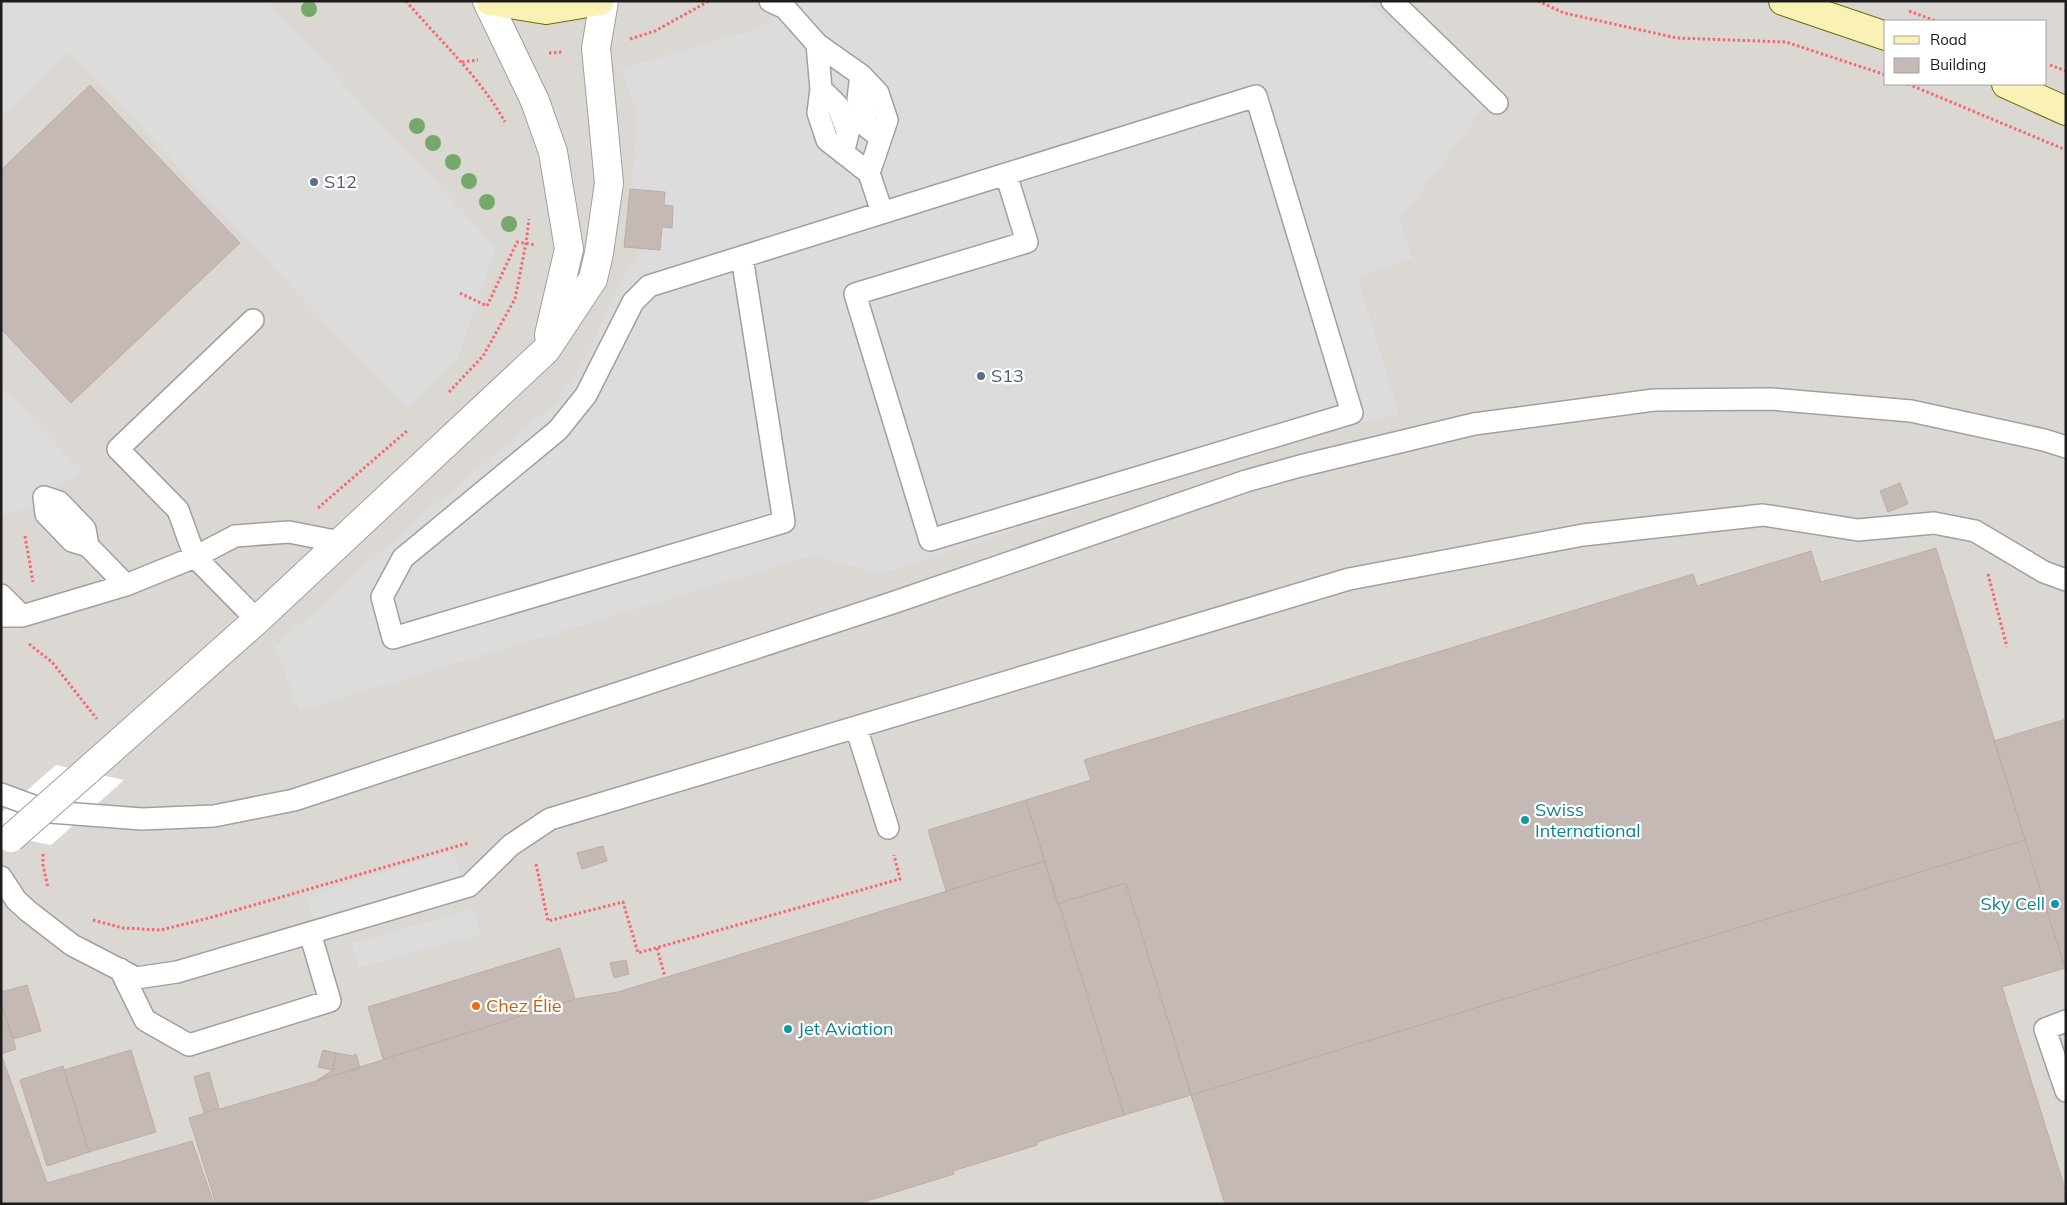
<svg xmlns="http://www.w3.org/2000/svg" width="2067" height="1205" font-family="Mulish,sans-serif">
	<style>
		.airport { fill: #dbd8d3; fill-rule: evenodd }
		.parking { fill: #dcdcdc }
		.pier { fill: #fff }
		.building { fill: #c5b9b5; stroke: #bfaba4 }
		.lines { fill: none; stroke-linecap: round; stroke-linejoin: round }
		.lane-casing { stroke: #a0a0a0; stroke-width: 24 }
		.street-casing { stroke: #a0a0a0; stroke-width: 30 }
		.secondary-casing { stroke: #706b05; stroke-width: 30 }
		.path { stroke: #f8676e; stroke-width: 3; stroke-dasharray: 2.5 2.5; stroke-linecap: butt }
		.lane { stroke: #fff; stroke-width: 21 }
		.street { stroke: #fff; stroke-width: 28 }
		.secondary { stroke: #f9f2b4; stroke-width: 28 }
		.street-bridge-casing { stroke: #a0a0a0; stroke-width: 30; stroke-linecap: butt }
		.street-bridge { stroke: #fff; stroke-width: 28 }
		.tree { fill: #75a96c }
		.service-dot { fill: #5c6f8a; stroke: #fff; stroke-width: 2 }
		.culture-dot { fill: #0f9aa8; stroke: #fff; stroke-width: 2 }
		.food-dot { fill: #e8710a; stroke: #fff; stroke-width: 2 }
		.labels { text-anchor: middle; stroke-width: 4.5; stroke-linejoin: round; paint-order: stroke }
		.service-label { font-size: 18px; fill: #4e5e75; stroke: #fff; text-anchor: start }
		.culture-label { font-size: 18px; fill: #0d838f; stroke: #fff; text-anchor: start }
		.food-label { font-size: 18px; fill: #c56008; stroke: #fff; text-anchor: start }
	</style>
	<rect width="100%" height="100%" fill="#ede7e1"/>
	<path class="airport" d="M1,1H2066V1204H1ZM1886,21H2046V84H1886Z"/>
	<path class="parking" d="M1,1H266L496,247L457,361L407,409L70,52L1,116Z
		M805,1H1366L1484,107L1400,219L1412,259L1357,276L1399,414L1334,430L1247,456L879,574L814,555L299,711L275,647L412,524L559,400L589,352L613,296L642,248L660,250L662,227L672,228L673,206L664,205L665,192L630,189L635,150L636,109L621,69L753,30Z
		M1,387L81,470L31,508L1,515Z
		M453,851L461,875L314,920L306,896Z
		M473,909L480,934L358,968L352,943Z"/>
	<path class="pier" d="M56,765L124,780L51,845L1,835V813Z"/>
	<path class="building" d="M90,85L240,243L71,403L1,329V170Z
		M630,189L665,192L664,205L673,206L672,228L662,227L660,250L624,247Z
		M1900,483L1908,504L1888,512L1880,491Z
		M1936,548L2025,840L1191,1095L1126,883L1057,904L1026,800L1091,780L1084,760L1693,574L1697,586L1811,551L1821,582Z
		M2066,719V968H2065L1994,741Z
		M1026,800L1045,861L946,891L928,830Z
		M2025,840L2065,968L2002,987L2066,1192V1204H1225L1191,1095Z
		M603,846L607,861L582,869L577,853Z
		M1045,861L1124,1115L1037,1142V1145L953,1171L954,1174L857,1204H216L189,1118L316,1081L575,999L618,992Z
		M1126,883L1191,1095L1124,1115L1059,903Z
		M560,948L575,999L383,1059L368,1007Z
		M626,960L629,974L614,978L610,963Z
		M27,985L41,1031L13,1039L1,1002V992Z
		M1,1002L16,1049L1,1054Z
		M131,1050L156,1132L89,1152L64,1070Z
		M323,1050L336,1053L333,1070L318,1067Z
		M336,1053L353,1056L356,1054L360,1068L316,1081L333,1070Z
		M1,1054L47,1183L192,1141L214,1204H1Z
		M63,1066L89,1152L47,1166L20,1080Z
		M209,1072L219,1108L204,1113L194,1077Z"/>
	<g class="lines">
		<g class="lane-casing">
			<path id="lane" d="M770,1L785,8L817,44
				M1392,1L1497,103
				M861,75L858,99L867,127L881,138
				M821,89L838,106L848,134L843,153
				M869,173L887,120L878,93L861,75L817,44L821,89L818,113L827,140L869,173L882,212
				M742,257L784,522L393,638L382,597L403,558L558,430L586,395L633,302L649,286C768,248 887,212 1006,174L1027,242L855,294L930,540L1352,413L1256,96L1006,174
				M253,320L118,449L178,510L195,557L257,620
				M88,546L72,541L46,514L44,497L59,502L62,505L85,529L88,546L126,585
				M1,595L22,616
				M1,616H22L126,585L195,557L235,536L289,532L340,542
				M856,727L888,828
				M1,794L50,812L142,819L214,816L294,800L895,602L1246,481L1300,466L1474,424L1654,400L1771,399L1911,411L2044,440L2066,447
				M1,877L16,900L28,911L72,945L136,978L177,972L469,886L511,845L550,819L1349,579L1583,535L1763,515L1858,530L1934,523L1975,531L2044,572L2066,580
				M120,969L145,1020L189,1045L330,1001L310,933
				M2066,1021L2045,1029L2066,1091"/>
		</g>
		<g class="street-casing">
			<path id="street" d="M487,1L535,101L553,152L569,249L549,335
				M86,772L257,620L546,350L593,279L599,253L609,183L596,48L604,1"/>
		</g>
		<g class="secondary-casing">
			<path id="secondary" d="M490,1L546,10L600,1
				M1783,1L1886,36
				M2006,84L2066,111"/>
		</g>
		<path class="path" d="M406,1C440,41 480,77 505,122
			M1538,1L1564,13L1677,38L1786,42L1886,75
			M1909,11L1936,21
			M630,39L655,31L709,1
			M549,53L563,52
			M462,62L478,60
			M2050,65L2066,71
			M1908,84L2066,150
			M460,293L487,306L517,242L536,245
			M449,392L483,356L515,299L526,243L529,219
			M318,508L408,430
			M25,536L33,582
			M1988,574L2007,647
			M29,644L52,662L97,719
			M43,854V865L48,888
			M536,864L548,921L623,902L638,953L900,879L894,855
			M93,920L123,928L161,930L209,918L468,843
			M657,948L665,977"/>
		<use href="#lane" class="lane"/>
		<use href="#street" class="street"/>
		<use href="#secondary" class="secondary"/>
		<g class="street-bridge-casing">
			<path id="street-bridge" d="M11,838L86,772"/>
		</g>
		<use href="#street-bridge" class="street-bridge"/>
	</g>
	<g class="tree">
		<circle cx="309" cy="9" r="8"/>
		<circle cx="417" cy="126" r="8"/>
		<circle cx="433" cy="143" r="8"/>
		<circle cx="453" cy="162" r="8"/>
		<circle cx="469" cy="181" r="8"/>
		<circle cx="487" cy="202" r="8"/>
		<circle cx="509" cy="224" r="8"/>
	</g>
	<g class="service-dot">
		<circle cx="314" cy="182" r="5"/>
		<circle cx="981" cy="376" r="5"/>
	</g>
	<g class="culture-dot">
		<circle cx="1525" cy="820" r="5"/>
		<circle cx="2055" cy="904" r="5"/>
		<circle cx="788" cy="1029" r="5"/>
	</g>
	<circle class="food-dot" cx="476" cy="1006" r="5"/>
	<g class="labels">
		<g class="service-label">
			<text x="324" y="188">S12</text>
			<text x="991" y="382">S13</text>
		</g>
		<g class="culture-label">
			<text x="1535" y="816">Swiss<tspan x="1535" dy="21">International</tspan></text>
			<text x="2045" y="910" text-anchor="end">Sky Cell</text>
			<text x="798" y="1035">Jet Aviation</text>
		</g>
		<g class="food-label">
			<text x="486" y="1012">Chez Élie</text>
		</g>
	</g>
	<rect width="2067" height="1205" fill="none" stroke="#1c1c1c" stroke-width="5"/>
	<rect x="1884" y="20" width="162" height="65" fill="#ffffff" stroke="#a4a4a4"/>
	<rect x="1894" y="36" width="25" height="8" fill="#f9f2b4" stroke="#a4a4a4"/>
	<text x="1930" y="45" font-size="15" fill="#1c1c1c">Road</text>
	<rect x="1894" y="58" width="25" height="15" fill="#c5b9b5" stroke="#a4a4a4"/>
	<text x="1930" y="70" font-size="15" fill="#1c1c1c">Building</text>
</svg>
